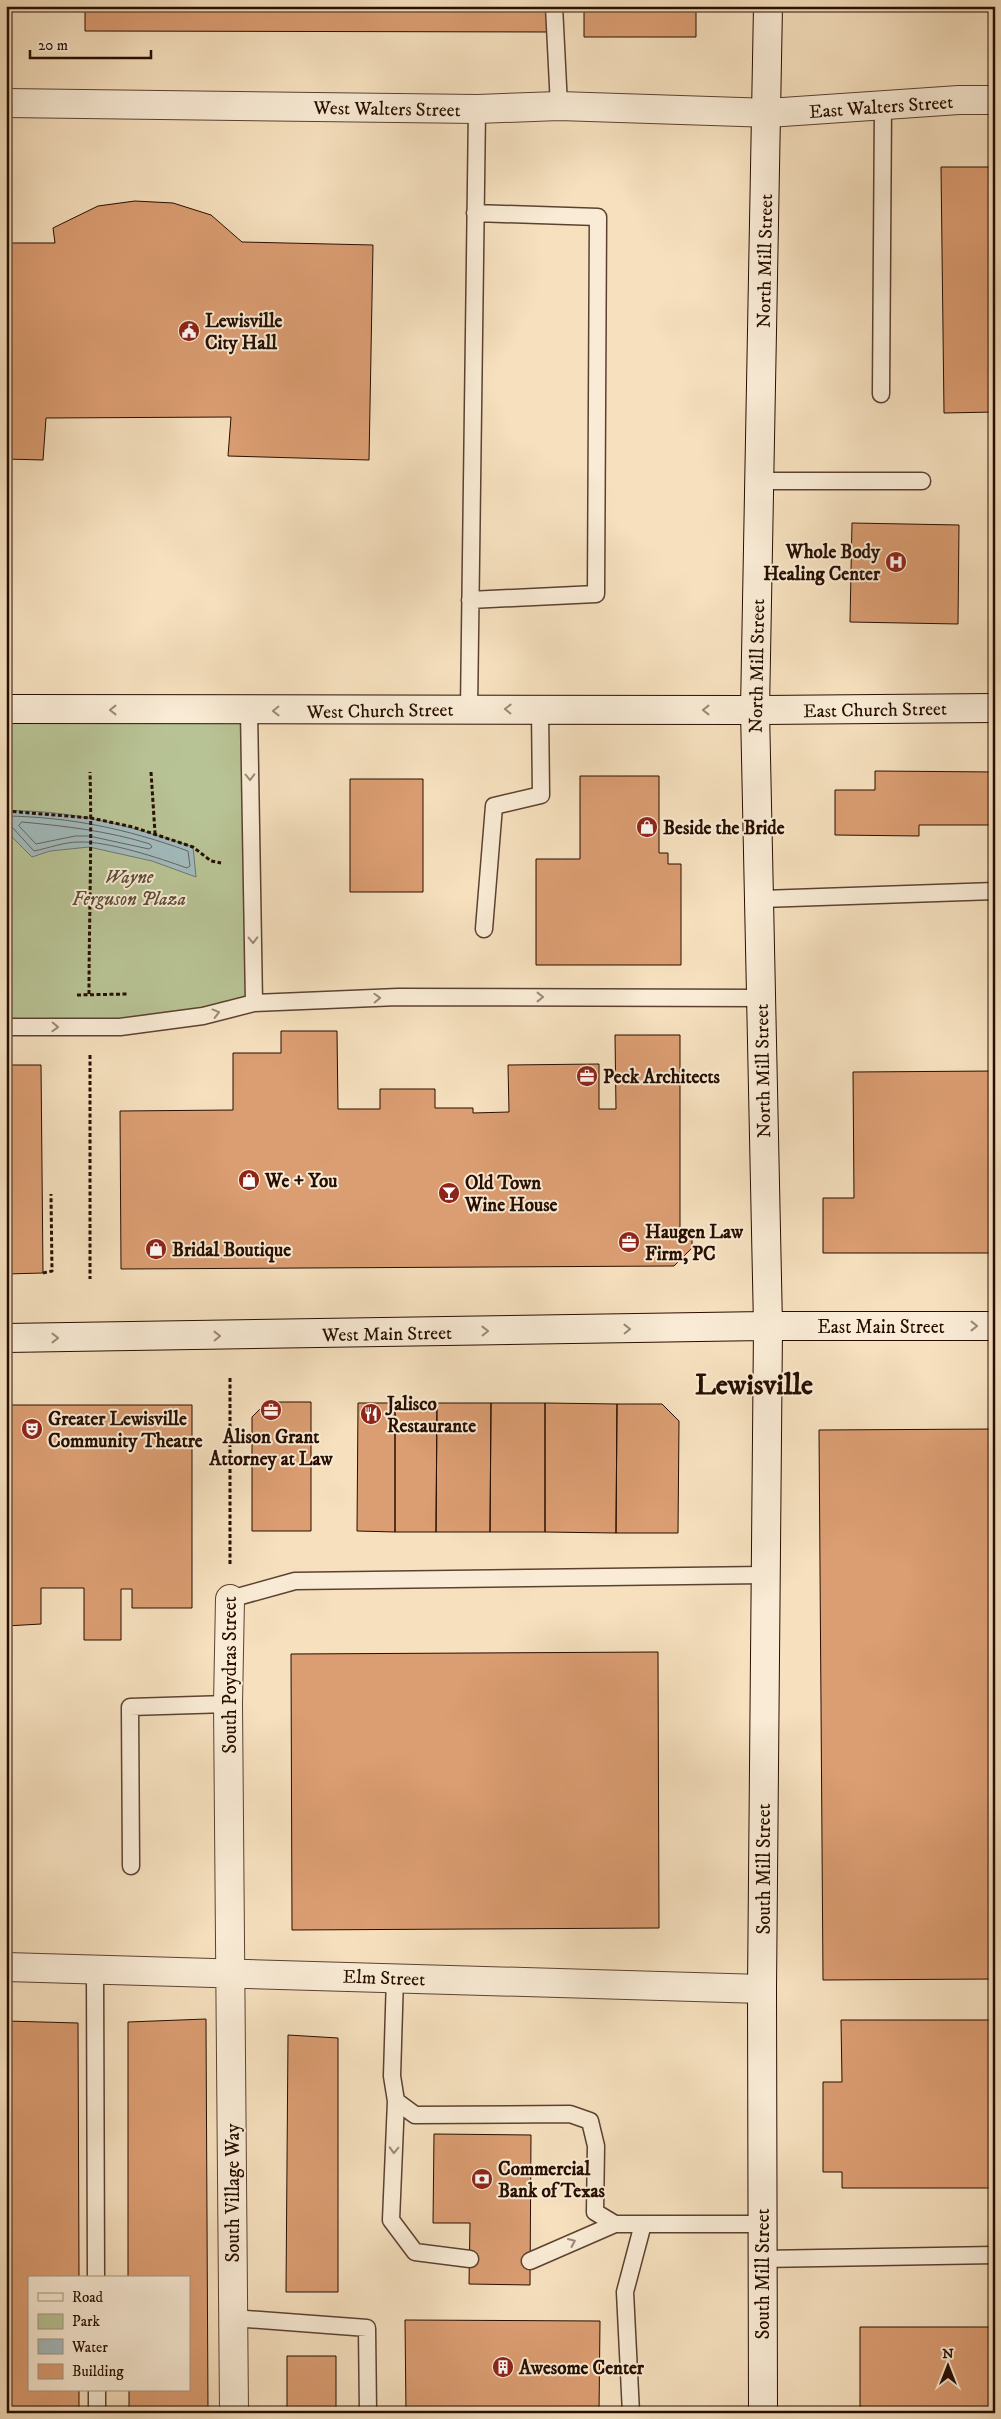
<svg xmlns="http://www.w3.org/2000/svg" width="1001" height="2419" font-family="'IM FELL DW Pica',serif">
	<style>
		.green { fill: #b8c395; stroke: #70684b }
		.water { fill: #a1babc; stroke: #707571 }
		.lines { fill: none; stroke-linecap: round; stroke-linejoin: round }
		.shore { stroke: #64645e; stroke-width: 1 }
		.building { fill: #db9d72; stroke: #270e01 }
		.service-casing { stroke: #5b4230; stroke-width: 19 }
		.minor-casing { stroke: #5b4230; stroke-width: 30 }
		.secondary-casing { stroke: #270e01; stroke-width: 30 }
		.path { stroke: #270e01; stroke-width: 3; stroke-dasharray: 4 2.5; stroke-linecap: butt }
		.service { stroke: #f9ebd5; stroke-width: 16 }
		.minor { stroke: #f9ebd5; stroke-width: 28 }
		.secondary { stroke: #f9ebd5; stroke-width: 28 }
		.oneway { stroke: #9a8876 }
		.labels { text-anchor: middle; stroke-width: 4; stroke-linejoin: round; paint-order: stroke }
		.street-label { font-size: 19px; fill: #270e01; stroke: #f9ebd5 }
		.poi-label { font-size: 19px; font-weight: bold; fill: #270e01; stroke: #f9ebd5; text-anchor: start }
		.park-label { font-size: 19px; font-style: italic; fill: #5a4d35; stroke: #f9ebd5 }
		.town-label { font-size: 29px; font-weight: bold; fill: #270e01; stroke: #f9ebd5 }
	</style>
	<rect width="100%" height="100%" fill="#f6e0be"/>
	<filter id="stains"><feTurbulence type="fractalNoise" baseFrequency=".004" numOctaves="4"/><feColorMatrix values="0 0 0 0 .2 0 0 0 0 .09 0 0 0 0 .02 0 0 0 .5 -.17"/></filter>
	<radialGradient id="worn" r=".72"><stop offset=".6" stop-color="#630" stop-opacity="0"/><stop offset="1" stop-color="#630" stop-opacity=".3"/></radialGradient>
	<path class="green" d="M6,710L249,711L254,1003L203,1016L6,1028Z"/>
	<path class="water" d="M6,811C71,809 133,827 193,847L196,877L152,861L89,847L50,851L32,857L6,831Z"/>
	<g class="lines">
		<path class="shore" d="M6,816C71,817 127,829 188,851L190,866L187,868C159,858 108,841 79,842C64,842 49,848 34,851L12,827L6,826
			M22,822C65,826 108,831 150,844L152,847L149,849L89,836H75L36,844L19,826Z"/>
	</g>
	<path class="building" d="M85,6H550V32L85,31Z
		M584,6H696V37H584Z
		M941,167H995V412L944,413Z
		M135,201L173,203L211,215L242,242L373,245L369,460L228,456L231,417L46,418L43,460L6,459V243H55L53,228L98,206Z
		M852,523L959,525L958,624L850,622Z
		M875,771L995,772V825H919V836L835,835V790H875Z
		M580,776H659V853H668V864H681V965H536V859H580Z
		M350,779H423V892H350Z
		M281,1031H337L338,1109H380V1089H435V1108H473V1113L509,1112L508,1065L599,1064V1109H616L615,1035H680V1233H692V1248L674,1266L121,1269L120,1111L233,1110V1053H281Z
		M6,1065H41L43,1273L6,1274Z
		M995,1071V1253H823V1198H854L853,1072Z
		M267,1402H311V1531H252V1417Z
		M358,1403H395V1532L357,1531Z
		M395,1403H437L436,1532H395Z
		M437,1403H491L490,1532H436Z
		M491,1403H545V1532H490Z
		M545,1403L617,1404L616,1533L545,1532Z
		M617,1404H662L679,1421L678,1533H616Z
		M6,1405H192V1608H132V1589H121V1640H84V1588H41V1624L6,1626Z
		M995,1429V1979L823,1980L819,1430Z
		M658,1652L659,1928L292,1930L291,1654Z
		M206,2019L208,2413H129V2390H189V2278H128V2022Z
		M841,2020H995V2188H842V2172H823V2082H842Z
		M6,2021L78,2023L79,2278H29V2390H79V2413H6Z
		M288,2035L338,2038V2292H286Z
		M434,2134L531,2135L530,2285L469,2284L470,2223H433Z
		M405,2320L600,2321L599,2413H406Z
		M860,2327H995V2413H860Z
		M287,2356H336V2413H287Z"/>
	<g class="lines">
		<g class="service-casing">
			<path id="service" d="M554,6L559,106
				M881,394L883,105
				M760,481H922
				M470,600L596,594L598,217L475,213
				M469,709L477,109
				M249,711L254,1003
				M759,899L995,891
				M484,929L494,806L541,795L540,709
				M6,1027H120L203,1016L254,1003L398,997L761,998
				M230,1599L295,1581L765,1575
				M131,1866L130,1707L228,1704
				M95,1969L96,2278
				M395,1977L392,2076L396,2101L415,2115L570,2114L590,2121L596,2146L595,2212L615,2224H762
				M396,2101L391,2220L415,2252L470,2259
				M762,2259L995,2255
				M530,2261L615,2224
				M233,2318L367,2328L368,2413
				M97,2390V2413
				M631,2413L625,2292L643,2224"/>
		</g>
		<g class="minor-casing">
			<path id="minor" d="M6,103L477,109L559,106L768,113L959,100H995
				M230,1599L228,1704L234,2413
				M6,1967L762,1989"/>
		</g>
		<g class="secondary-casing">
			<path id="secondary" d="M6,709L755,710L995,708
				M6,1338L768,1326H995
				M763,2413L762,1989L768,1326L755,710L768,6"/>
		</g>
		<path class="path" d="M151,772L155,833
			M6,811L91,818L133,827L193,847L211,861L221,863
			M89,994C89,920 92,846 90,772
			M77,995L128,994
			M90,1055V1279
			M43,1273L52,1271L51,1194
			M230,1378V1565"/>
		<use href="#service" class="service"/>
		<use href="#minor" class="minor"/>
		<use href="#secondary" class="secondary"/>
	</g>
	<defs><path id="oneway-chevron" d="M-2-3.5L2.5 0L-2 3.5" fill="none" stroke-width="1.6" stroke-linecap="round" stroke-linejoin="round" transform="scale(1.25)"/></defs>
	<g class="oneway">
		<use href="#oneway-chevron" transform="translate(508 709) rotate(-179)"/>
		<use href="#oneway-chevron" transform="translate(113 710) rotate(-180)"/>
		<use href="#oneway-chevron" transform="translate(706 710) rotate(-180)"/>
		<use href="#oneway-chevron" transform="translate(276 711) rotate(179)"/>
		<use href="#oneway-chevron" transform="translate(250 777) rotate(89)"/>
		<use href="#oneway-chevron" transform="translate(253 940) rotate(89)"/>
		<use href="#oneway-chevron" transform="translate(540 997)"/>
		<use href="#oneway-chevron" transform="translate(377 998) rotate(-2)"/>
		<use href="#oneway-chevron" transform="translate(216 1013) rotate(-15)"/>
		<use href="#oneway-chevron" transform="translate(55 1027) rotate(2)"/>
		<use href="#oneway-chevron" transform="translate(974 1326)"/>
		<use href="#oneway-chevron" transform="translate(627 1329) rotate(-1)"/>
		<use href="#oneway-chevron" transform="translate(485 1331) rotate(-1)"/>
		<use href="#oneway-chevron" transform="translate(217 1336) rotate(-1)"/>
		<use href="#oneway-chevron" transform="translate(55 1338)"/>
		<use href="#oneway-chevron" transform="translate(394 2150) rotate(92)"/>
		<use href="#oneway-chevron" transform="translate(572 2242) rotate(-24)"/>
	</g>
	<defs>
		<g id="civic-disc" transform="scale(1.125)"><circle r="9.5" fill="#8f2418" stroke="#f9ebd5"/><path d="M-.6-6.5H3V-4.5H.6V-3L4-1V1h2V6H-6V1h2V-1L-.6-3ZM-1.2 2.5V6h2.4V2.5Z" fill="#fff"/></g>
		<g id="hospital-disc" transform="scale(1.125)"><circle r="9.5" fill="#8f2418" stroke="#f9ebd5"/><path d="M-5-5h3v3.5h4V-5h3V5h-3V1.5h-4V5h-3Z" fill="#fff"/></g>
		<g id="shop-disc" transform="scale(1.125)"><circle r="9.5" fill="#8f2418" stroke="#f9ebd5"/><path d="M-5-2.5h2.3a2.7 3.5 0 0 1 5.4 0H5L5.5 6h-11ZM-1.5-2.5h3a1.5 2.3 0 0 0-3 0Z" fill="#fff"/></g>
		<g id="office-disc" transform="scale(1.125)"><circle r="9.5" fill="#8f2418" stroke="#f9ebd5"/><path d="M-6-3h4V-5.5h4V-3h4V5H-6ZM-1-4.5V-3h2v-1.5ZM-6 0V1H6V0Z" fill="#fff"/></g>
		<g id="bar-disc" transform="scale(1.125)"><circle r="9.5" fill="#8f2418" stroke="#f9ebd5"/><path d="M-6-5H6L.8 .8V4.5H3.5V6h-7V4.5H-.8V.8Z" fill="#fff"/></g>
		<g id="restaurant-disc" transform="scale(1.125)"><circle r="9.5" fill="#8f2418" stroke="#f9ebd5"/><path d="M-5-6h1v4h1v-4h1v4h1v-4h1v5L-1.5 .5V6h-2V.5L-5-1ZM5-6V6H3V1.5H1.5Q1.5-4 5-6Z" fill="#fff"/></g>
		<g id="theatre-disc" transform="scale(1.125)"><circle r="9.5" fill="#8f2418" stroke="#f9ebd5"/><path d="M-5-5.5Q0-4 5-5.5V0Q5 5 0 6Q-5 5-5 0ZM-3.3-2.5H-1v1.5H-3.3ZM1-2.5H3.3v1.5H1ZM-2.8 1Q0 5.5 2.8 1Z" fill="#fff"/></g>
		<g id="bank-disc" transform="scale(1.125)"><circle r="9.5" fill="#8f2418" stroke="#f9ebd5"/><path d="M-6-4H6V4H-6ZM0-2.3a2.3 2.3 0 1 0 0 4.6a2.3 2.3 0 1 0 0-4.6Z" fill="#fff"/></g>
		<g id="building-disc" transform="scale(1.125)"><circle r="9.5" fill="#8f2418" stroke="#f9ebd5"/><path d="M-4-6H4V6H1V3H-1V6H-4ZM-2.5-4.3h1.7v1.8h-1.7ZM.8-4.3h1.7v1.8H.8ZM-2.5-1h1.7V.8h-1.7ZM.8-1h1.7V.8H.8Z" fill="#fff"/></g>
	</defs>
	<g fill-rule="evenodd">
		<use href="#civic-disc" x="189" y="331"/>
		<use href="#hospital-disc" x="896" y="562"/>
		<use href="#shop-disc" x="647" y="827"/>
		<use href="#office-disc" x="587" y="1076"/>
		<use href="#shop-disc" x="249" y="1180"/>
		<use href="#bar-disc" x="449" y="1193"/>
		<use href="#office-disc" x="629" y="1242"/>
		<use href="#shop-disc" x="156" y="1249"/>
		<use href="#office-disc" x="271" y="1410"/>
		<use href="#restaurant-disc" x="371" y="1414"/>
		<use href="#theatre-disc" x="32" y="1429"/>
		<use href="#bank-disc" x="482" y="2179"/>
		<use href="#building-disc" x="503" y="2367"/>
	</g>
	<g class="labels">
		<g class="street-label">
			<text transform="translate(881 106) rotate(-4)" y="7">East Walters Street</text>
			<text transform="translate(387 108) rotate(1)" y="7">West Walters Street</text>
			<text transform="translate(764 261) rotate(-89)" y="7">North Mill Street</text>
			<text transform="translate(756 666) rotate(-89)" y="7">North Mill Street</text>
			<text transform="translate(875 709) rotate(-1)" y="7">East Church Street</text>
			<text transform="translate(380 710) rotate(-1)" y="7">West Church Street</text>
			<text transform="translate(762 1071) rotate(-91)" y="7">North Mill Street</text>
			<text x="881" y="1333">East Main Street</text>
			<text transform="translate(387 1333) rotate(-1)" y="7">West Main Street</text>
			<text transform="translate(229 1675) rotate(-90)" y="7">South Poydras Street</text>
			<text transform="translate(763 1869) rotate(-90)" y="7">South Mill Street</text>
			<text transform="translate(384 1977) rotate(2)" y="7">Elm Street</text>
			<text transform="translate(232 2193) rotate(-90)" y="7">South Village Way</text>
			<text transform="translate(762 2274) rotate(-90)" y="7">South Mill Street</text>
		</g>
		<g class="poi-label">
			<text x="205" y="327">Lewisville<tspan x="205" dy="22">City Hall</tspan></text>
			<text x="880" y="558" text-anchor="end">Whole Body<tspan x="880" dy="22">Healing Center</tspan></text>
			<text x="663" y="834">Beside the Bride</text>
			<text x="603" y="1083">Peck Architects</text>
			<text x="265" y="1187">We + You</text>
			<text x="465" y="1189">Old Town<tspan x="465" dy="22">Wine House</tspan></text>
			<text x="645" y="1238">Haugen Law<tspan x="645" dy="22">Firm, PC</tspan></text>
			<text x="172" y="1256">Bridal Boutique</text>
			<text x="387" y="1410">Jalisco<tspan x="387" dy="22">Restaurante</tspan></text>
			<text x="48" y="1425">Greater Lewisville<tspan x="48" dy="22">Community Theatre</tspan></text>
			<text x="271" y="1443" text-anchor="middle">Alison Grant<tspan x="271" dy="22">Attorney at Law</tspan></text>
			<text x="498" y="2175">Commercial<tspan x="498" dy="22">Bank of Texas</tspan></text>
			<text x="519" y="2374">Awesome Center</text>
		</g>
		<g class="park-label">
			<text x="129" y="883">Wayne<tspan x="129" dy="22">Ferguson Plaza</tspan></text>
		</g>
		<g class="town-label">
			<text x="754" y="1394">Lewisville</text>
		</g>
	</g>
	<rect width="1001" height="2419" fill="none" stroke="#f6e0be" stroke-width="25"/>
	<rect x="8" y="8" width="986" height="2404" fill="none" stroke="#270e01" stroke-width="2.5"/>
	<rect x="12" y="12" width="976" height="2394" fill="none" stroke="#270e01"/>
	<rect x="28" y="2276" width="162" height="115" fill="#f9ebd5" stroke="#a59380"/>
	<rect x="38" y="2293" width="25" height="8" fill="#f9ebd5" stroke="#a59380"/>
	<text x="72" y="2302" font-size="15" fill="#270e01">Road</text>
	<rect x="38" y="2314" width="25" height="15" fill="#b8c395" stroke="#a59380"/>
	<text x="72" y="2326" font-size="15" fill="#270e01">Park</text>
	<rect x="38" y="2339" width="25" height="15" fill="#a1babc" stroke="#a59380"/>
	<text x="72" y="2352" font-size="15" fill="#270e01">Water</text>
	<rect x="38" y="2364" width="25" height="15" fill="#db9d72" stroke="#a59380"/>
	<text x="72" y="2376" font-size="15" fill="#270e01">Building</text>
	<g transform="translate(948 2366)" stroke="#f9ebd5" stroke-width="4" paint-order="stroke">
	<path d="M0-4L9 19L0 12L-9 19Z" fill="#270e01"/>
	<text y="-8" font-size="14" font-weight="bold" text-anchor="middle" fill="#270e01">N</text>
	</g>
	<path d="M30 50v8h121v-8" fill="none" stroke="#270e01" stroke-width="2.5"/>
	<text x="38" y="50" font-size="15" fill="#270e01" stroke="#f9ebd5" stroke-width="4" paint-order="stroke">20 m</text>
	<rect width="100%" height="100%" filter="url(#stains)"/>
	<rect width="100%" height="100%" fill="url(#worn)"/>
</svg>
